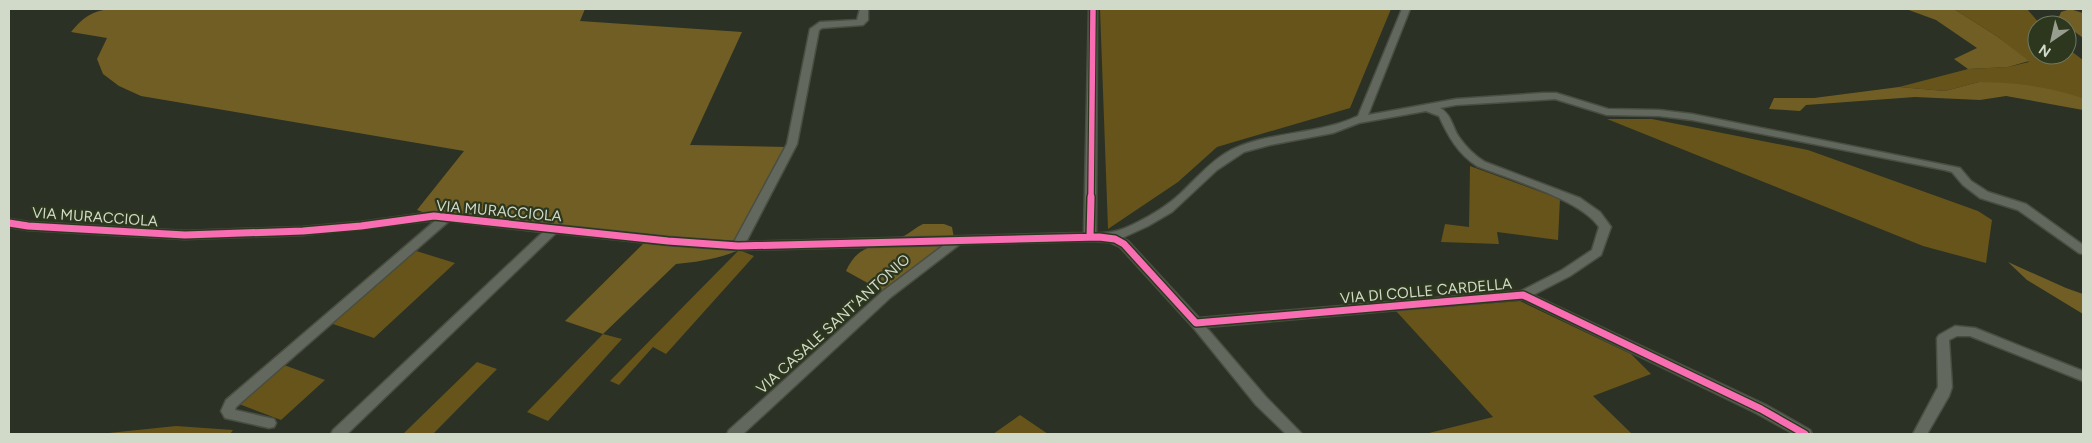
<svg xmlns="http://www.w3.org/2000/svg" width="2092" height="443" font-family="Figtree,sans-serif">
	<style>
		.green { fill: #66541a }
		.forest { fill: #715e24 }
		.lines { fill: none; stroke-linecap: round; stroke-linejoin: round }
		.street-casing { stroke: #494e42; stroke-width: 3 }
		.street { fill: #63685e; fill-rule: evenodd }
		.cycleway-far1-casing { stroke: #2c371e; stroke-width: 8 }
		.cycleway-casing { stroke: #2c371e; stroke-width: 10 }
		.cycleway-far1 { stroke: #f96db3; stroke-width: 5.5 }
		.cycleway { stroke: #f96db3; stroke-width: 7 }
		.labels { text-anchor: middle; stroke-width: 4.5; stroke-linejoin: round; paint-order: stroke }
		.street-label { font-size: 15px; fill: #d1d9c9; stroke: #2c371e }
	</style>
	<rect width="100%" height="100%" fill="#2b3124"/>
	<path class="green" d="M1100,9H1391L1350,108L1217,147L1178,182L1108,229Z
		M1954,9H2027L2041,25H2037V55H2067V48L2083,60V98L1979,82L1945,91L1899,87L1968,69L2008,67L2029,62L1998,37Z
		M1607,119H1652L1808,150L1978,211L1992,220L1986,263L1923,246Z
		M1470,166L1560,199L1558,240L1497,232L1499,244L1441,242L1445,224L1469,227Z
		M413,250L455,263L374,338L330,323Z
		M739,250L754,256L666,354L653,347L619,385L610,381Z
		M1520,301L1631,354L1651,374L1593,396L1632,434H1425L1493,417L1396,311Z
		M603,334L622,339L548,421L527,412Z
		M477,362L497,369L433,434H403Z
		M284,365L325,380L281,420L239,404Z
		M1020,415L1048,434H993Z
		M176,426L233,430L230,434H99Z"/>
	<path class="forest" d="M110,9H585L580,21L742,32L690,145L789,147L738,246L739,250C719,259 697,262 676,264L603,334L565,321L648,239L434,216L417,210L464,151L141,96L119,86L103,74L97,59L107,38L71,32C83,18 91,11 110,9Z
		M1906,9H1954L1998,37L2029,61L2008,67L1968,69L1954,59L1977,48L1936,20Z
		M2070,9L2083,13V38L2058,19L2061,12Z
		M1979,82C2020,83 2044,86 2083,98V110L2006,96L1980,100L1915,97L1806,105L1800,111L1769,109L1774,98H1814L1899,87L1945,91Z
		M923,224H944L952,227L954,238L882,291L846,271C860,240 880,249 904,236C910,233 916,227 923,224Z
		M2008,262L2066,288L2083,294V314L2027,280Z"/>
	<g class="lines">
		<g class="street-casing">
			<path id="street" d="M860,9H868V20L863,25L822,28L819,30L797,144L746,242L1084,233L1089,9H1097L1096,233C1111,234 1122,230 1136,223C1152,215 1167,206 1180,194C1195,180 1208,164 1226,153C1262,131 1316,136 1358,116L1402,9H1410L1368,115L1456,99L1543,93H1556L1608,109L1659,110L1692,114L1960,168L1971,181L1988,192L2026,204L2083,245V254L2079,253L2018,210L1980,198L1963,185L1952,172L1945,170L1692,120L1659,116L1607,115L1555,99L1456,105L1440,108C1452,115 1452,127 1459,137C1466,147 1475,156 1485,162L1580,198L1600,212L1611,227L1601,255L1570,276L1533,295L1766,405L1810,430L1812,434H1794L1756,413L1522,299L1206,327L1266,397L1302,434H1286L1256,405L1192,326L1120,247L1109,242L1090,241L960,244L891,297L743,434H727L729,430L883,291L944,245L738,250L668,245L556,233L347,434H331L333,430L543,232L449,221L236,407L235,410L274,419L276,423L274,427L269,428L225,418L221,411L226,400L436,220L303,235L185,239L28,230L9,227V219L28,222L185,231L303,227L361,222L434,212L668,237L734,242L787,144L810,29L820,22L857,20ZM1426,111L1439,116C1448,136 1458,154 1477,166C1509,179 1582,200 1599,227L1592,250L1562,270L1521,291L1199,318L1128,241L1122,238L1148,226L1172,212L1217,170L1244,152L1270,145L1333,133L1359,123Z
				M1955,326L1975,328L2083,371V381L1970,336H1957L1949,340L1952,387L1949,396L1927,434H1913L1938,387L1937,338L1939,335Z"/>
		</g>
		<use href="#street" class="street"/>
		<g class="cycleway-far1-casing">
			<path id="cycleway-far1" d="M1091,198L1093,9"/>
		</g>
		<g class="cycleway-casing">
			<path id="cycleway" d="M9,223L28,226L185,235L303,231L361,226L434,216L668,241L738,246L1099,237L1115,239L1124,244L1196,323L1523,295L1761,409L1805,434
				M1090,237L1091,197"/>
		</g>
		<use href="#cycleway-far1" class="cycleway-far1"/>
		<use href="#cycleway" class="cycleway"/>
	</g>
	<g class="labels">
		<g class="street-label">
			<text transform="translate(499 211) rotate(5)" y="5">VIA MURACCIOLA</text>
			<text transform="translate(95 217) rotate(4)" y="5">VIA MURACCIOLA</text>
			<text transform="translate(1426 291) rotate(-5)" y="5">VIA DI COLLE CARDELLA</text>
			<text transform="translate(833 324) rotate(-42)" y="5">VIA CASALE SANT'ANTONIO</text>
		</g>
	</g>
	<rect width="2092" height="443" fill="none" stroke="#d1d9c9" stroke-width="20"/>
	<g transform="translate(2052 40) rotate(214)"><circle r="24" fill="#2c371e" stroke="#6e7862"/>
	<path d="M0-4L9 19L0 12L-9 19Z" fill="#979e8f"/>
	<text y="-8" font-size="14" font-weight="bold" text-anchor="middle" fill="#d1d9c9">N</text>
	</g>
</svg>
